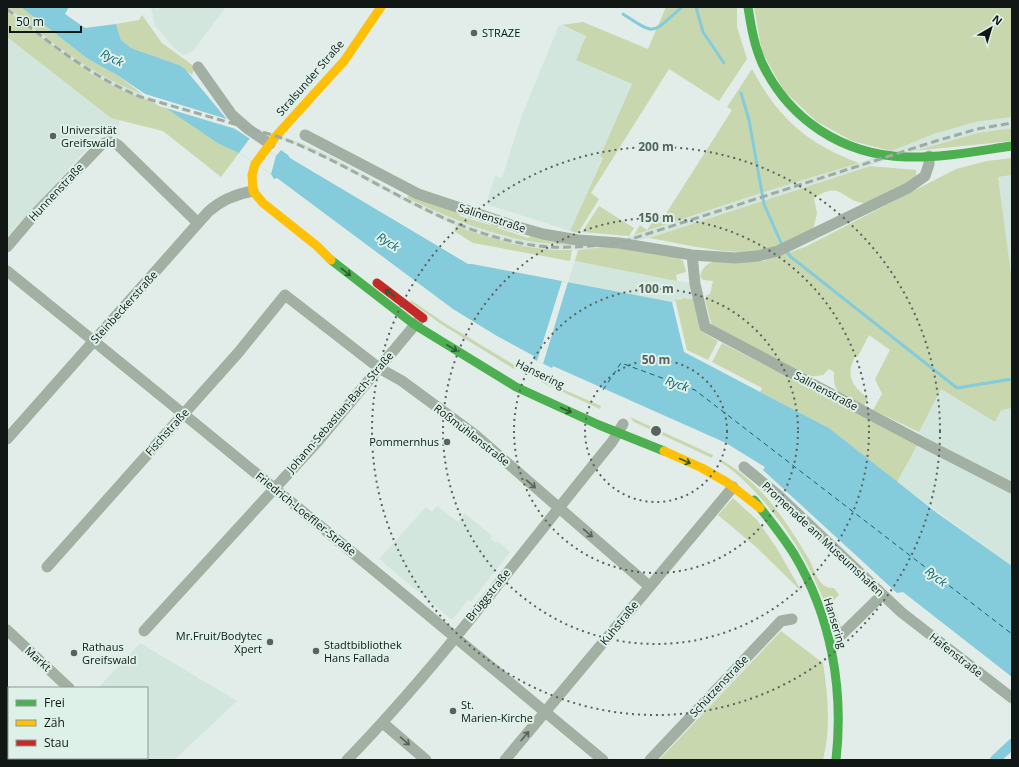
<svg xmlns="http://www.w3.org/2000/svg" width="1019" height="767" font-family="'Open Sans',sans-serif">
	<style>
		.built { fill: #d2e6de }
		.green { fill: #c9d7ae }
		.water { fill: #84cbdb }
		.pier { fill: #e2ece8 }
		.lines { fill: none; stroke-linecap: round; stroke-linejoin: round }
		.stream { stroke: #84cbdb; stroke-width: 3 }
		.canal { stroke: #84cbdb; stroke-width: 10 }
		.ferry { stroke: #126273; stroke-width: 1; stroke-dasharray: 5 4; stroke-linecap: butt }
		.street { stroke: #a2afa3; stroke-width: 11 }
		.fast { stroke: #4caf50; stroke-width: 9 }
		.slow { stroke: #ffc107; stroke-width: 9 }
		.jam { stroke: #c62828; stroke-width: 9 }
		.rail { stroke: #a1aba4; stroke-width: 3; stroke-dasharray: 8 4; stroke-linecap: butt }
		.oneway { stroke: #2b5b2f }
		.oneway2 { stroke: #59635c }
		.ring { fill: none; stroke: #5a625e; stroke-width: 2; stroke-dasharray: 2 4 }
		.poi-dot { fill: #5a625e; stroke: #ddf1e9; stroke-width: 1.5 }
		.labels { text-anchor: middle; stroke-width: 4; stroke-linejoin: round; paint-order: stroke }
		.poi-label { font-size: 11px; fill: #101714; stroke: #ddf1e9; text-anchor: start }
		.street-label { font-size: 11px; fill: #101714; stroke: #ddf1e9 }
		.water-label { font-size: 12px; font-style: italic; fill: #126273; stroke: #ddf1e9 }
		.centre { fill: #5a625e; stroke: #ddf1e9; stroke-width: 2 }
		.ring-label { font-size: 12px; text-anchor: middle; font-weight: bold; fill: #5a625e; stroke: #ddf1e9; stroke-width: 4; stroke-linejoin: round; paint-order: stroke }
	</style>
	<rect width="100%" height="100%" fill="#e2ece8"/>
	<path class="built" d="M7,7L121,86L142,94L299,142L329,155L408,199L456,221L502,236L550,245L593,244L620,240L767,191L859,163L934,134L975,122L1012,117V128L978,133L914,151L649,238L616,246L593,249L549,250L501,241L456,226L406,202L327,159L285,140L141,99L91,74L29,28L7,11Z
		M151,7H155L156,9L164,7H226L193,51L184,55L175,49L155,26Z
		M559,25L586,36L576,60L632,84L600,156L603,157L570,231L486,204L495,176L502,178L522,115Z
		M7,37L111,118L120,120L118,131L121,133L118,137L104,130L7,237Z
		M1012,175V281L998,177Z
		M575,261L689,283L693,299L683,298L682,300L675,299L676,302H672L568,282Z
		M941,389L995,422L1001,409L1012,408V566L897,482L918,444L919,432Z
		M437,506L458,522L465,513L492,536L490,538L496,543L498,541L510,552L471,602L468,600L452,620L379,559L426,507L432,512Z
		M140,643L237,701L174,760H152L147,755V688H98Z"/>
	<path class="green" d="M8,7H21L88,59L117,75L142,94C91,75 49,40 8,7Z
		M666,7H737V27L747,59L719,101L669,69L591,193L599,199L578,233L570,231L603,158L600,156L632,84L576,60L586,36L562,25L583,22L648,49Z
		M754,7H1012V117L975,122L934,134L891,151L852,141L816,121L784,91L762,52Z
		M7,11L91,74L120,89L167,108L219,144L239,153L221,177L163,131L111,118L7,37Z
		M142,15L162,43L195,67L192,75L179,65L131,48L121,40L116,24L139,20Z
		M752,69C779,119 806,143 859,163L767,191L634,235L640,225L647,230L654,220L660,223L732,110L727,107Z
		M1012,128V141L914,151L978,133Z
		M1012,158V175L998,177L1012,281V408L1001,410L995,422L941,389L919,432L873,410L882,394L875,379L890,350L869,335L858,356L856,355C845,374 851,386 868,398L864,406C845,396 832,396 834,372L829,369L823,375L809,377L716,330L711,323L705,299L707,295L710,294L713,281L703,280L700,277C702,268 706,264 715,261H764L805,247L956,169L987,161Z
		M870,166L916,170V177L912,183C901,188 880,202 869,203C842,205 844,178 814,198L817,213L813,230C796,238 778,248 759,251C732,256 678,243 649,238Z
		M409,194L459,212L460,216L490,225L493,223L496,224L498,228L528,238L531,235L573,243L572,245C512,244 461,224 407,198Z
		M599,206L634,228L629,236L582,232Z
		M456,226C494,240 532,251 572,250L570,261L473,243L454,231Z
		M616,246L679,257L683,261L686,272L676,275L677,281L575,261L578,250Z
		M682,298L693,299L702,332L718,341L708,360L687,350L675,299L682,300Z
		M411,300L443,322L516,366L514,369L441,324L410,302Z
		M722,343L918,444L897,482L829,428L760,392L762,388L712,362Z
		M542,380L601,406L600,409L541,382Z
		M630,417L713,455L712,458L634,422Z
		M720,459C761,483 783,516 807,556C815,568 817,589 834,588L839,595L832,602L842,629L836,635C821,586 799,543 766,504C751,487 738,473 719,461Z
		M733,498L757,520L776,547L802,592L755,546L718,515Z
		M781,631L823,663C828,695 831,728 823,760H659Z"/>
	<path class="water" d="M21,7H69L65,14L85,28L116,24L121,40L131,48L179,65L185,69L235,129L276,156L281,150L288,155L290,158L468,264H472L672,302L684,352L829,428L937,513L1012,566V677L903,592L897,593L763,470L765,467L726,443L553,366L552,368L533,359L534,356L497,336L453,309L277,178L274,179L271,174L239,153L219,144L117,75L88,59Z"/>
	<path class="pier" d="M142,93L230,120L239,130L159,106L142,95Z
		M250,138L276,156L271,174L239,153Z
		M562,281L568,282L543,364L537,361Z"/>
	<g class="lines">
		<path class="stream" d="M696,7L703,32L724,63
			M623,14C657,36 650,34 681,8
			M741,93L749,120L764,204L782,245
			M785,250L791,257L957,388L1012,379"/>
		<path class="canal" d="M995,760L1012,744"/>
		<path class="ferry" d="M603,390L621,363L695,390L1012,634"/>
		<path class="street" d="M198,67L232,115L248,129L270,144
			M305,135L418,194L511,225L543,234L578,240L619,243L692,255L735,258L758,256L778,251L908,188L925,176L929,164V156
			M7,247L35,214L101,145C107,141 112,141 118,145L198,223
			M692,255L695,284L705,327L922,442L1012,488
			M7,271C207,432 406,596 603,760
			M7,439L208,212C221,200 236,194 253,191
			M744,467L778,495L901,612L1012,698
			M47,567L238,353L285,295L379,368L402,381L474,434L649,586
			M7,630L69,688
			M144,631L319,440L419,320
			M837,639L882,595
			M383,723L426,760
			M141,758L143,760
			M27,760L29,758
			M347,760C443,661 525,548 612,442L623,424
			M505,760L733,487
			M650,760L781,621L792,619"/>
		<path class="fast" d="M748,7C751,26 754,45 762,63C789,120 843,155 906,157C942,158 977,151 1012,146
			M331,260L415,325L516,387L599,425L664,451
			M754,500C768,518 782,535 794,554C831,616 844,688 836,760"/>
		<path class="slow" d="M331,260L317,246L263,203L253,191L252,175L255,164L276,136L344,61L381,7
			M664,451L702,468L728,483L760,508"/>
		<path class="jam" d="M377,283L423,318"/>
		<path class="rail" d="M7,9C49,42 91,77 141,97L276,136C360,166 431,226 520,243C553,250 586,247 619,243L936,141L977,129L1012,123"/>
	</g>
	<defs><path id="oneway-shaft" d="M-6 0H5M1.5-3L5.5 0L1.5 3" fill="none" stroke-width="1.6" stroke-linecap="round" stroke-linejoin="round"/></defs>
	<g class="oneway">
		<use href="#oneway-shaft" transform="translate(346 272) rotate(38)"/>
		<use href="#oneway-shaft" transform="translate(390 293) rotate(-142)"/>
		<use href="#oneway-shaft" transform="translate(452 348) rotate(32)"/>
		<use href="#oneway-shaft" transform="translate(566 410) rotate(24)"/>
		<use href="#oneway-shaft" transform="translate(685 461) rotate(24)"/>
	</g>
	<g class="oneway2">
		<use href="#oneway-shaft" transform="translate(531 484) rotate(41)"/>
		<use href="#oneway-shaft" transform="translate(588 533) rotate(41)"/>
		<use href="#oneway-shaft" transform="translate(525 736) rotate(-50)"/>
		<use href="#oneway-shaft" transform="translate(405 741) rotate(41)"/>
	</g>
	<g class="ring">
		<circle cx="656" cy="431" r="71"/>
		<circle cx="656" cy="431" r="142"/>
		<circle cx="656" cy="431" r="213"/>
		<circle cx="656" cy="431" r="284"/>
	</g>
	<g class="poi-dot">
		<circle cx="474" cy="33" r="4"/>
		<circle cx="53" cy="136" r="4"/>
		<circle cx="447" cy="442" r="4"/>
		<circle cx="270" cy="642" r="4"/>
		<circle cx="316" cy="651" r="4"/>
		<circle cx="74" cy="653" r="4"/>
		<circle cx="453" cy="711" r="4"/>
	</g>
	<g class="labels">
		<g class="poi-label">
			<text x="482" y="37">STRAZE</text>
			<text x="61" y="134">Universität<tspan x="61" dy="13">Greifswald</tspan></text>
			<text x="439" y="446" text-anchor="end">Pommernhus</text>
			<text x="262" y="640" text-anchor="end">Mr.Fruit/Bodytec<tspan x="262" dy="13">Xpert</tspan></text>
			<text x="324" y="649">Stadtbibliothek<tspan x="324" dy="13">Hans Fallada</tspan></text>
			<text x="82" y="651">Rathaus<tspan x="82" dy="13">Greifswald</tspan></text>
			<text x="461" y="709">St.<tspan x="461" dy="13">Marien-Kirche</tspan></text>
		</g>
		<g class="street-label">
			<text transform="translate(310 78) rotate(-49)" y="4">Stralsunder Straße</text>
			<text transform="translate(56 192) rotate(-47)" y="4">Hunnenstraße</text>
			<text transform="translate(492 218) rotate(18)" y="4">Salinenstraße</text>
			<text transform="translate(124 307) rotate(-48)" y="4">Steinbeckerstraße</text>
			<text transform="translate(540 374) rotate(26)" y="4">Hansering</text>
			<text transform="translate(826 391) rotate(28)" y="4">Salinenstraße</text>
			<text transform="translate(340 412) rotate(-49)" y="4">Johann-Sebastian-Bach-Straße</text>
			<text transform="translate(167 432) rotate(-48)" y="4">Fischstraße</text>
			<text transform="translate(472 435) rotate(38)" y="4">Roßmühlenstraße</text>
			<text transform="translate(306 514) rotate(39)" y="4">Friedrich-Loeffler-Straße</text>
			<text transform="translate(823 539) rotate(43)" y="4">Promenade am Museumshafen</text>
			<text transform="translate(488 595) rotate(-51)" y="4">Brüggstraße</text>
			<text transform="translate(619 623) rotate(-51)" y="4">Kuhstraße</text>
			<text transform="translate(835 623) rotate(73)" y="4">Hansering</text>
			<text transform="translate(956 655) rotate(38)" y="4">Hafenstraße</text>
			<text transform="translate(38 659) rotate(42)" y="4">Markt</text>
			<text transform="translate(719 686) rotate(-47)" y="4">Schützenstraße</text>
		</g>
		<g class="water-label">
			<text transform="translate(112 58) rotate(27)" y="4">Ryck</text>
			<text transform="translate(388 242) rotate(33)" y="4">Ryck</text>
			<text transform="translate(677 384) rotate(19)" y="4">Ryck</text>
			<text transform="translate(936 577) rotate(38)" y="4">Ryck</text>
		</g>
	</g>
	<circle cx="656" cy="431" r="6" class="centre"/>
	<g class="ring-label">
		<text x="656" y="151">200 m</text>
		<text x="656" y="222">150 m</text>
		<text x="656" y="293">100 m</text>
		<text x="656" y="364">50 m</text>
	</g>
	<rect width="1019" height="767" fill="none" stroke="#101714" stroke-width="16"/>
	<rect x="8" y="687" width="140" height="72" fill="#ddf1e9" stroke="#8b9a94"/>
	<rect x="16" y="700" width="20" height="6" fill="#4caf50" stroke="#8b9a94"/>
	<text x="44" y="707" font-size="12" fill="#101714">Frei</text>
	<rect x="16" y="720" width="20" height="6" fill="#ffc107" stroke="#8b9a94"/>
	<text x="44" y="727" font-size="12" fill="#101714">Zäh</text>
	<rect x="16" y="740" width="20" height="6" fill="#c62828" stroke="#8b9a94"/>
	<text x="44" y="747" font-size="12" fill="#101714">Stau</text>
	<g transform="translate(991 28) rotate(38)" stroke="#ddf1e9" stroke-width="3" paint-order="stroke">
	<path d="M0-3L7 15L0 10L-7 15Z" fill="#101714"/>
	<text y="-6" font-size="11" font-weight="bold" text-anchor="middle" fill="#101714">N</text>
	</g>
	<path d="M10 26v6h71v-6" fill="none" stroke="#101714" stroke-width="2"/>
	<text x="16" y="26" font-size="12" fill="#101714" stroke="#ddf1e9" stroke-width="3" paint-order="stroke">50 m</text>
</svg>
